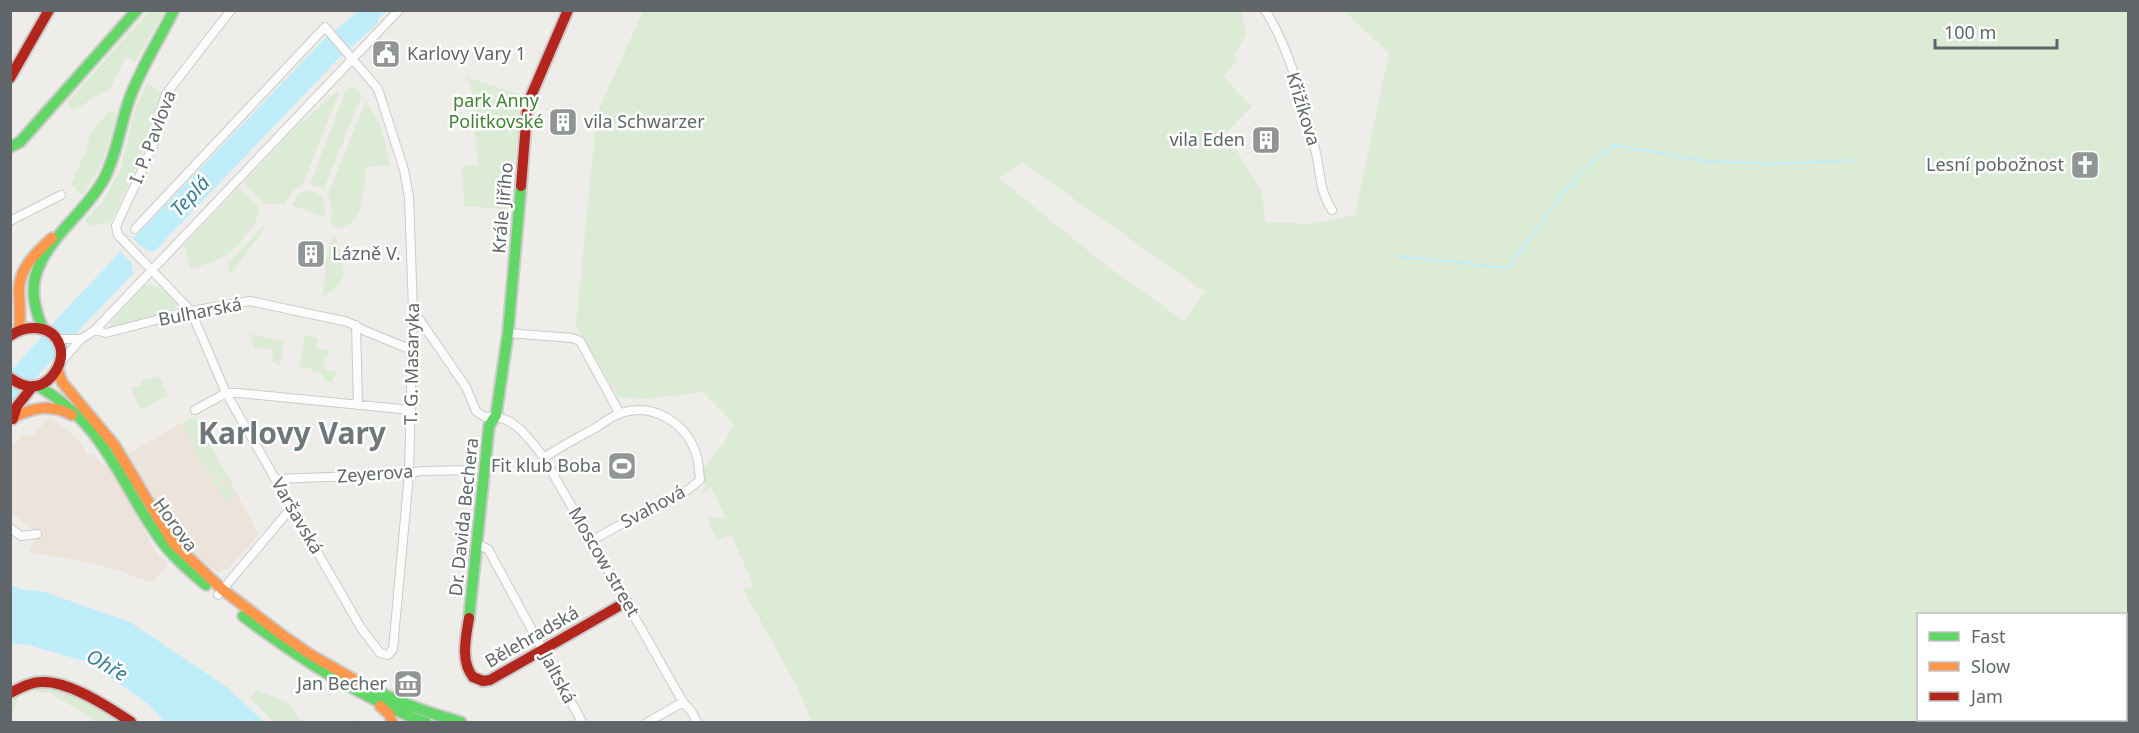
<svg xmlns="http://www.w3.org/2000/svg" width="2139" height="733" font-family="'Noto Sans',sans-serif">
	<style>
		.commercial { fill: #ece4da }
		.green { fill: #dcebd5; fill-rule: evenodd }
		.water { fill: #bfedf9 }
		.pier { fill: #efedea }
		.lines { fill: none; stroke-linecap: round; stroke-linejoin: round }
		.stream { stroke: #bfedf9; stroke-width: 2 }
		.street-casing { stroke: #cbcbca; stroke-width: 10 }
		.fast-casing { stroke: #cbcbca; stroke-width: 14 }
		.slow-casing { stroke: #cbcbca; stroke-width: 14 }
		.jam-casing { stroke: #cbcbca; stroke-width: 14 }
		.street { stroke: #fdfcfc; stroke-width: 8 }
		.fast { stroke: #63d668; stroke-width: 10 }
		.slow { stroke: #ff974d; stroke-width: 10 }
		.jam { stroke: #b3261e; stroke-width: 10 }
		.rail { stroke: #e3e3e3; stroke-width: 2; stroke-dasharray: 1.5 8; stroke-linecap: butt }
		.labels { text-anchor: middle; stroke-width: 5; stroke-linejoin: round; paint-order: stroke }
		.poi-label { font-size: 18px; fill: #5f6568; stroke: #fff; text-anchor: end }
		.park-label { font-size: 18px; fill: #418332; stroke: #fff }
		.street-label { font-size: 18px; fill: #5f6568; stroke: #fff }
		.water-label { font-size: 20px; font-style: italic; fill: #3a7e9a; stroke: #fff }
		.town-label { font-size: 30px; font-weight: bold; fill: #70777a; stroke: #fff }
	</style>
	<rect width="100%" height="100%" fill="#efedea"/>
	<path class="commercial" d="M50,416L80,441L88,456L91,453L109,470L111,469L159,557L170,562L152,583L117,570L80,560L29,553L37,534L11,512V448L23,434L32,437Z
		M192,417L195,418L259,534L229,568L218,573L201,561L169,526L128,454Z"/>
	<path class="green" d="M149,11H165C156,28 145,44 136,61L126,57L109,91L102,92L74,111L67,102Z
		M643,11H1242L1246,35L1234,54L1237,60L1223,77L1252,107L1226,133L1261,191L1266,222L1312,224L1355,215L1389,53L1344,11H2128V722H812L797,687L743,589L754,586L731,535L717,539L710,526L709,517L726,519L711,487L703,492L705,483L703,469L725,441L734,424L703,392L645,399L618,397L576,325L597,113ZM1022,162L1205,292L1184,321L1103,263L999,178ZM2126,614V720H1918V614Z
		M466,77L522,95L523,97L520,108L511,210L464,206L462,166L478,165L471,89Z
		M147,83L161,92L146,146L115,214L110,222L91,226L85,221L104,200L120,171L135,109Z
		M351,87L358,90L361,97L324,189L310,184L345,92Z
		M336,92L339,93L302,186L293,191L285,204H265L243,183L297,126Z
		M366,100L381,126L390,165L366,167C363,189 366,225 337,228L330,222L332,210L328,194Z
		M109,111L117,113C108,148 105,164 82,195L71,184L87,149L90,134Z
		M238,188L259,208C261,222 235,250 223,257C214,262 202,265 191,269L184,245Z
		M306,191C322,191 328,203 324,217L292,205L298,195Z
		M266,223L260,235L232,272H229L228,263Z
		M333,237L337,238L344,273C342,284 333,292 323,296L326,260Z
		M152,285L161,288L177,304L178,306L174,310V312L110,329L111,322L144,286Z
		M250,334L284,342L280,366L272,360L274,350L254,348Z
		M305,335L318,338L316,349H329L327,358L324,359L325,371H336V376L333,377V383L323,380L322,374L312,372L311,368L299,367Z
		M159,376L168,395L141,410L130,388L141,385L143,380Z
		M192,417L195,418L234,487L215,474L210,476L184,428V422Z
		M216,478L231,490L236,496L225,502L212,479Z
		M38,686C44,686 51,686 57,687C77,691 104,710 119,722H97L49,692L42,693L33,690L19,696L11,718L10,698L25,689Z
		M256,690L287,702L302,722H274L250,698Z"/>
	<path class="water" d="M359,11H386L378,19V23L340,57L82,327L11,405V371L64,311L324,39Z
		M10,585L23,590L42,591L130,622L228,688L264,722H165L147,703L88,662L28,645L11,644Z"/>
	<path class="pier" d="M133,239L146,250L154,252L133,273L131,262L121,252Z"/>
	<g class="lines">
		<path class="stream" d="M1396,256L1508,268C1540,226 1569,176 1613,145L1705,161L1774,164L1855,160"/>
		<g class="street-casing">
			<path id="street" d="M1265,10C1290,48 1305,109 1316,153C1321,175 1319,190 1332,210
				M10,221L61,195
				M135,229L325,27L378,89L404,170L409,197L413,310L409,474L393,649L388,655L380,653L361,628L226,393L191,311L118,235L116,226C129,197 144,169 155,140C160,125 160,109 166,94L231,10
				M413,310L466,387L476,411L485,417C511,412 530,439 544,458L683,702L691,711L697,722
				M356,325L358,405
				M95,330L106,333L191,311L250,301L348,322L363,330L412,350
				M508,333L572,338L580,341L620,414
				M56,339H81
				M61,362L81,339L95,330L399,10
				M195,410L226,393H239L411,410
				M544,458C561,446 579,437 597,427C604,422 613,416 621,413C654,402 688,424 697,457C699,464 699,473 700,480L689,489L658,507L643,512L591,541
				M275,479L409,474L420,471L474,470
				M10,528L21,536L37,534
				M478,545L488,549L582,722
				M218,595L292,507
				M648,722L683,702"/>
		</g>
		<g class="fast-casing">
			<path id="fast" d="M10,147L20,142L137,10
				M43,329C35,310 30,291 37,271C50,235 86,212 104,179C117,154 120,126 129,100C140,69 159,40 174,10
				M38,386C107,426 117,479 160,539C173,557 190,571 206,585
				M243,616C286,649 331,678 379,702C395,709 410,718 426,722
				M469,618L489,426L496,415L508,333L521,186
				M364,685C396,701 427,713 461,722"/>
		</g>
		<g class="slow-casing">
			<path id="slow" d="M19,329C21,316 19,303 19,290C19,268 37,252 52,238
				M58,370L62,382L115,446L173,543L223,590L282,635L311,655L364,685
				M14,417C35,407 51,404 72,415
				M380,706L389,714L392,722"/>
		</g>
		<g class="jam-casing">
			<path id="jam" d="M10,78L49,10
				M521,186L527,111L531,96L568,10
				M10,336C26,324 53,324 60,346C65,362 52,383 36,386C26,388 18,383 10,378
				M13,419L17,406L33,386
				M469,618C466,637 460,661 473,677L483,681L490,680L626,602
				M10,693C20,688 30,682 41,682C68,680 109,707 131,722"/>
		</g>
		<use href="#street" class="street"/>
		<use href="#fast" class="fast"/>
		<use href="#slow" class="slow"/>
		<use href="#jam" class="jam"/>
		<path class="rail" d="M10,560C100,562 172,598 247,641C287,665 326,688 358,722"/>
	</g>
	<defs>
		<g id="civic-square" transform="scale(1.5)"><rect x="-9" y="-9" width="18" height="18" rx="4" fill="#919596" stroke="#fff"/><path d="M-.6-6.5H3V-4.5H.6V-3L4-1V1h2V6H-6V1h2V-1L-.6-3ZM-1.2 2.5V6h2.4V2.5Z" fill="#fff"/></g>
		<g id="building-square" transform="scale(1.5)"><rect x="-9" y="-9" width="18" height="18" rx="4" fill="#919596" stroke="#fff"/><path d="M-4-6H4V6H1V3H-1V6H-4ZM-2.5-4.3h1.7v1.8h-1.7ZM.8-4.3h1.7v1.8H.8ZM-2.5-1h1.7V.8h-1.7ZM.8-1h1.7V.8H.8Z" fill="#fff"/></g>
		<g id="church-square" transform="scale(1.5)"><rect x="-9" y="-9" width="18" height="18" rx="4" fill="#919596" stroke="#fff"/><path d="M-1.2-6h2.4v3.5h3.3v2.4h-3.3V6h-2.4V-.1h-3.3v-2.4h3.3Z" fill="#fff"/></g>
		<g id="stadium-square" transform="scale(1.5)"><rect x="-9" y="-9" width="18" height="18" rx="4" fill="#919596" stroke="#fff"/><path d="M0-5a6.5 5 0 1 0 0 10a6.5 5 0 1 0 0-10ZM-3.5-1.8h7v3.6h-7Z" fill="#fff"/></g>
		<g id="museum-square" transform="scale(1.5)"><rect x="-9" y="-9" width="18" height="18" rx="4" fill="#919596" stroke="#fff"/><path d="M0-6L6-3V-2H-6V-3ZM-5-1h2V3h-2ZM-1-1h2V3h-2ZM3-1h2V3H3ZM-6 4H6V6H-6Z" fill="#fff"/></g>
	</defs>
	<g fill-rule="evenodd">
		<use href="#civic-square" x="386" y="54"/>
		<use href="#building-square" x="563" y="122"/>
		<use href="#building-square" x="1266" y="140"/>
		<use href="#church-square" x="2085" y="165"/>
		<use href="#building-square" x="311" y="254"/>
		<use href="#stadium-square" x="622" y="466"/>
		<use href="#museum-square" x="408" y="684"/>
	</g>
	<g class="labels">
		<g class="poi-label">
			<text x="407" y="60" text-anchor="start">Karlovy Vary 1</text>
			<text x="584" y="128" text-anchor="start">vila Schwarzer</text>
			<text x="1245" y="146">vila Eden</text>
			<text x="2064" y="171">Lesní pobožnost</text>
			<text x="332" y="260" text-anchor="start">Lázně V.</text>
			<text x="601" y="472">Fit klub Boba</text>
			<text x="387" y="690">Jan Becher</text>
		</g>
		<g class="park-label">
			<text x="496" y="107">park Anny<tspan x="496" dy="21">Politkovské</tspan></text>
		</g>
		<g class="street-label">
			<text transform="translate(1303 109) rotate(73)" y="6">Křižíkova</text>
			<text transform="translate(153 137) rotate(-69)" y="6">I. P. Pavlova</text>
			<text transform="translate(503 208) rotate(-85)" y="6">Krále Jiřího</text>
			<text transform="translate(200 312) rotate(-11)" y="6">Bulharská</text>
			<text transform="translate(412 364) rotate(-89)" y="6">T. G. Masaryka</text>
			<text transform="translate(375 474) rotate(-4)" y="6">Zeyerova</text>
			<text transform="translate(653 507) rotate(-28)" y="6">Svahová</text>
			<text transform="translate(297 516) rotate(60)" y="6">Varšavská</text>
			<text transform="translate(464 517) rotate(-84)" y="6">Dr. Davida Bechera</text>
			<text transform="translate(175 525) rotate(54)" y="6">Horova</text>
			<text transform="translate(604 562) rotate(60)" y="6">Moscow street</text>
			<text transform="translate(532 637) rotate(-30)" y="6">Bělehradská</text>
			<text transform="translate(558 678) rotate(62)" y="6">Jaltská</text>
		</g>
		<g class="water-label">
			<text transform="translate(190 196) rotate(-47)" y="7">Teplá</text>
			<text transform="translate(107 665) rotate(30)" y="7">Ohře</text>
		</g>
		<g class="town-label">
			<text x="292" y="444">Karlovy Vary</text>
		</g>
	</g>
	<rect width="2139" height="733" fill="none" stroke="#5f6568" stroke-width="24"/>
	<rect x="1917" y="613" width="210" height="108" fill="#ffffff" stroke="#bfc1c3" stroke-width="1.5"/>
	<rect x="1929" y="632" width="30" height="9" fill="#63d668" stroke="#bfc1c3" stroke-width="1.5"/>
	<text x="1971" y="643" font-size="18" fill="#5f6568">Fast</text>
	<rect x="1929" y="662" width="30" height="9" fill="#ff974d" stroke="#bfc1c3" stroke-width="1.5"/>
	<text x="1971" y="673" font-size="18" fill="#5f6568">Slow</text>
	<rect x="1929" y="692" width="30" height="9" fill="#b3261e" stroke="#bfc1c3" stroke-width="1.5"/>
	<text x="1971" y="703" font-size="18" fill="#5f6568">Jam</text>
	<path d="M1935 39v9h122v-9" fill="none" stroke="#5f6568" stroke-width="3"/>
	<text x="1944" y="39" font-size="18" fill="#5f6568" stroke="#ffffff" stroke-width="4.5" paint-order="stroke">100 m</text>
</svg>
